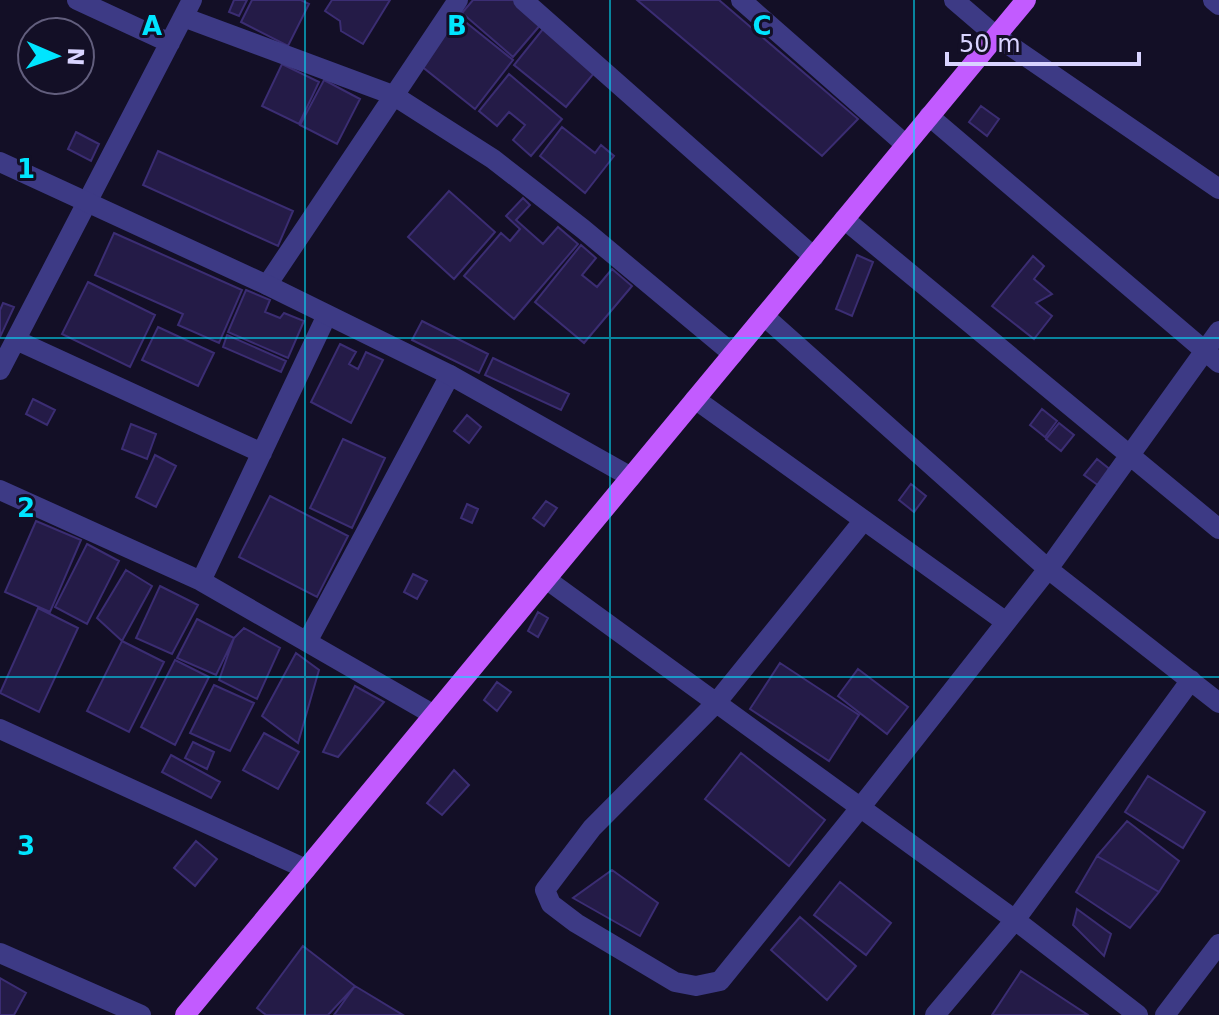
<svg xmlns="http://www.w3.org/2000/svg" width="1219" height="1015" font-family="'DejaVu Sans',sans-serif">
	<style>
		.building { fill: #241b47; stroke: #3b2d73; stroke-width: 2 }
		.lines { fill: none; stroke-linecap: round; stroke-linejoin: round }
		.minor { stroke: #3d3a85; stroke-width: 20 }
		.tertiary { stroke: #3d3a85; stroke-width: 20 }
		.primary { stroke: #c25bff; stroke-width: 20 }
		.grid { fill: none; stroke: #00e5ff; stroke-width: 2; stroke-opacity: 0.55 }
		.grid-label { font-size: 26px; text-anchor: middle; font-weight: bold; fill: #00e5ff; stroke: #130f26; stroke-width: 6; stroke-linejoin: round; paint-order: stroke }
	</style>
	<rect width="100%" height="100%" fill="#130f26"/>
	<path class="building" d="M234,0H247L239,16L229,12Z
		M252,0H301L309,4L288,46L241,22Z
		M332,0H390L363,44L341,31L340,21L325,11Z
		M473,0H515L542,23L513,57L462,13Z
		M637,0H719L858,119L822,156Z
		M458,16L513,60L475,109L420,65Z
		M543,29L595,72L566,107L514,65Z
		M282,64L319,82L299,124L262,106Z
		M509,74L562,119L531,156L513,140L525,125L509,112L497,126L479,111Z
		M324,80L360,99L337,144L300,125Z
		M981,106L999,119L987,136L969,122Z
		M562,127L595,153L601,145L614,156L585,193L540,156Z
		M76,132L99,144L91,161L68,149Z
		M158,151L293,211L278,246L143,185Z
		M449,191L495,232L454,279L408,237Z
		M523,198L530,205L516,220L543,244L558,227L578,244L514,319L464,276L501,233L510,241L520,229L506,216Z
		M114,233L242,290L219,343L178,325L183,314L95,275Z
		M581,245L596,258L582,275L597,287L612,269L632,286L584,343L535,302Z
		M857,255L873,262L852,316L836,309Z
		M1033,256L1044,266L1034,279L1052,294L1036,303L1052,316L1034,339L992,306Z
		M88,282L155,315L130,367L62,334Z
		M246,290L270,300L265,312L280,318L284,313L304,321L288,358L228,332Z
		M3,303L14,307L0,337V310Z
		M422,321L488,354L479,373L412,340Z
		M158,327L214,353L198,386L142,360Z
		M227,335L286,361L281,372L223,347Z
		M340,344L356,352L349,364L358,369L366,352L383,360L351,423L311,402Z
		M493,358L569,394L561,410L485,375Z
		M33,399L55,410L47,425L26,414Z
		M1042,409L1057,421L1045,437L1030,425Z
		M467,415L481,427L469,443L454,431Z
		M1059,423L1074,435L1061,451L1046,439Z
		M131,424L156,434L147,459L122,449Z
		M343,439L385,458L352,528L310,508Z
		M155,455L176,466L156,507L136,497Z
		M1097,459L1112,471L1099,486L1084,475Z
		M911,484L926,496L914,512L899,500Z
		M270,496L348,536L317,597L239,557Z
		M546,501L557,508L544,526L533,518Z
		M467,504L478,509L472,523L461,518Z
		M36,521L81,540L50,612L5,592Z
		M87,544L119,561L87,624L55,607Z
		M126,570L152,586L122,641L97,618Z
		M413,574L427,581L417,599L404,592Z
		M160,586L198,605L172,654L136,638Z
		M38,608L78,628L39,712L0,693Z
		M538,612L548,618L538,637L528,631Z
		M197,619L234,638L216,675L177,658Z
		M244,628L280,648L257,699L219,680L234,638Z
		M122,641L164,662L129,732L87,711Z
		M296,653L319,670L298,743L262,716Z
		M175,660L209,677L175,745L141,727Z
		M780,663L859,715L829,761L750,709Z
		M858,669L908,707L887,734L838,696Z
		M497,682L511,692L497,711L484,700Z
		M214,685L254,703L230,751L190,733Z
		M355,686L384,702L338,757L323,752Z
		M264,733L299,752L278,789L243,770Z
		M193,742L214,752L207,769L185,758Z
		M741,753L825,820L789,866L705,799Z
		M171,755L220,782L211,798L162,772Z
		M454,770L469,785L442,815L427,803Z
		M1148,776L1205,812L1183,848L1125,812Z
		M1127,821L1179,861L1159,892L1097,856Z
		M196,841L217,859L195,886L174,868Z
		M1097,856L1159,892L1130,928L1076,892Z
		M612,870L658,903L640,936L573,898Z
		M840,882L891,923L866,955L814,915Z
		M1077,909L1111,934L1104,956L1073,925Z
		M800,917L856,966L827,1000L771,950Z
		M303,946L355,986L328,1015H266L257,1008Z
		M1021,971L1088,1015H992Z
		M0,978L26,993L14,1015H0Z
		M355,986L403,1015H334Z"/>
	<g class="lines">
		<path class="minor" d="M77,0L170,43
			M523,0L814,257
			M741,0L906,145
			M954,0L996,36L1219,189
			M1213,0L1219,5
			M183,17L393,95L493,159L583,229L733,354
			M929,116L1219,363
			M844,219L1219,529
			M267,285L458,0
			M764,316L1048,569L1219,703
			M16,340L262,453
			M0,370L192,0
			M695,399L1006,622
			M0,490L201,581L434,715
			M864,520L716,703L592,828L545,890L551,904L576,923L675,982L696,986L720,981L860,808L1048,569L1219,331
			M546,579L1015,920L1138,1015
			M201,581L327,315
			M307,642L450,375
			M0,729L306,869
			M0,953L141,1015
			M935,1015L1015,920L1191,680
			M1165,1015L1219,944"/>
		<path class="tertiary" d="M0,162L267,285L450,375L631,477"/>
		<path class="primary" d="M185,1015L1026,0"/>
	</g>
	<path class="grid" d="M305,0V1015M610,0V1015M914,0V1015M0,338H1219M0,677H1219"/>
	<g class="grid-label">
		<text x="152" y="35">A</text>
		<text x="457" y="35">B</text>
		<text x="762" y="35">C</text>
		<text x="26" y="178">1</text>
		<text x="26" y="517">2</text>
		<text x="26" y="855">3</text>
	</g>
	<g transform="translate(56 56) rotate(92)"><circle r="38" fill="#130f26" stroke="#625e7d" stroke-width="2"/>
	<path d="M0-6L14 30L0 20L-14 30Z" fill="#00e5ff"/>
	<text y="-12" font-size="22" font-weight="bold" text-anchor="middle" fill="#d9d4ff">N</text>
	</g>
	<path d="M947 52v12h192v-12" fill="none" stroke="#d9d4ff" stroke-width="4"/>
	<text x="959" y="52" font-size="24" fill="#d9d4ff" stroke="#130f26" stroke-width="6" paint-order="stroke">50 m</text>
</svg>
